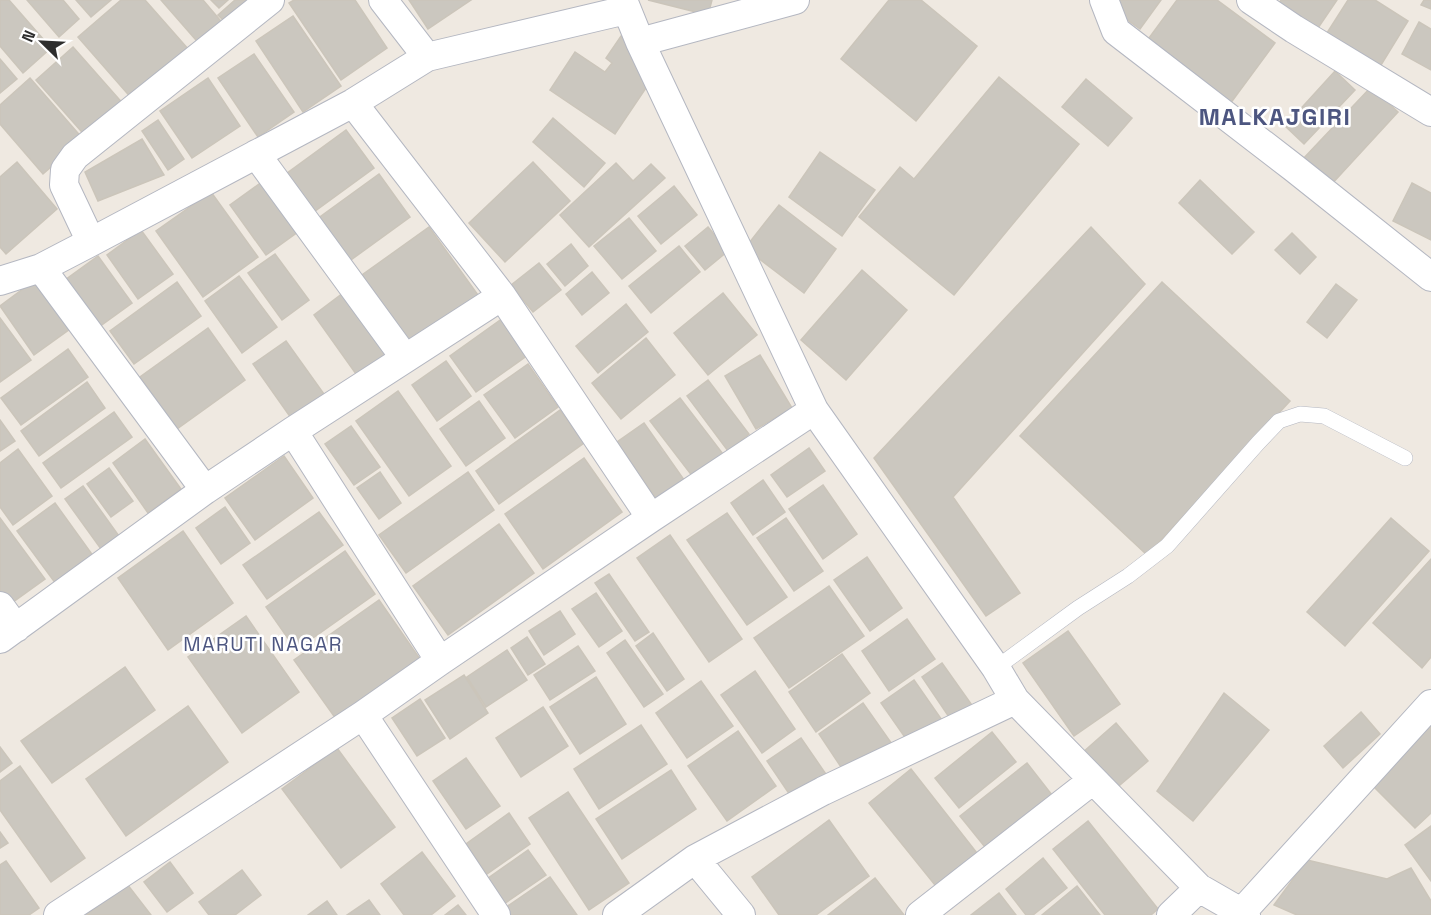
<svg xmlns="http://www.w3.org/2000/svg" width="1431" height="915" font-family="'Space Grotesk',sans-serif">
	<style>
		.building { fill: #cbc7bf; stroke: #cbc5ba; stroke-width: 1.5 }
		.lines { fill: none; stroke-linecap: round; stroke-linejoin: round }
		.service-casing { stroke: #b4b7c1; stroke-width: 16 }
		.minor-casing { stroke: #b4b7c1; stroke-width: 30 }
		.service { stroke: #fff; stroke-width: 15 }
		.minor { stroke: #fff; stroke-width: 28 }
		.labels { text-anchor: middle; stroke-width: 5; stroke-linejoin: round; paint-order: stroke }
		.neighbourhood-label { font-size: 20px; letter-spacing: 1.5px; fill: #4d5680; stroke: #fff }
		.district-label { font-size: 24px; font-weight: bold; letter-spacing: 1.5px; fill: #4d5680; stroke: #fff }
	</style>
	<rect width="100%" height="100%" fill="#efe9e1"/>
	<path class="building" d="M0,0H9L51,48L23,73L0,46Z
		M27,0H63L79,19L59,37Z
		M76,0H111L91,17Z
		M121,0H145L189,50L133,100L78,37Z
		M161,0H203L225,26L202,47Z
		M211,0H228L219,8Z
		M235,0H256L228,25L218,15Z
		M294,0H355L387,48L341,80L289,3Z
		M409,0H471L428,29Z
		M648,0H712L708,15Z
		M889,0H921L977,46L916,121L841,59Z
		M1116,0H1161L1140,29L1111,8Z
		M1177,0H1217L1275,43L1230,104L1146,42Z
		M1281,0H1337L1314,34L1276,8Z
		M1348,0H1375L1408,21L1378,70L1325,36Z
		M1424,0H1431V9L1421,5Z
		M293,16L341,86L303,112L256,41Z
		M1419,22L1431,29V70L1402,54Z
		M621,36L650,82L615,134L550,90L575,52L605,72L612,63L606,58Z
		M73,47L125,106L88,139L36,80Z
		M254,54L294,112L258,137L218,78Z
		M0,59L17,79L0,93Z
		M1335,71L1355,90L1304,144L1285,126Z
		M999,77L1079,144L954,295L859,217L900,167L914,179Z
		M30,78L83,139L43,174L0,124V105Z
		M208,78L240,126L192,158L160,111Z
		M1086,79L1132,118L1108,146L1062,107Z
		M1371,87L1398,112L1330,186L1302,160Z
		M553,118L605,163L584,187L533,142Z
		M158,120L184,159L168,170L142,131Z
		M346,130L374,168L307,217L279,179Z
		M142,139L164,175L98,201L85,172Z
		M820,152L875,190L842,236L789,197Z
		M17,162L57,209L6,254L0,247V177Z
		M533,162L570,201L505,262L469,223Z
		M616,163L633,181L651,164L665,178L589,247L560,215Z
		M379,174L410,217L344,265L313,222Z
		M266,179L302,229L266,255L230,205Z
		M1200,180L1254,232L1232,254L1179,203Z
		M1412,183L1431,193V240L1393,221Z
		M674,186L697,215L661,244L638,216Z
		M211,192L258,257L203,297L156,231Z
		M779,205L836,249L804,293L745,248Z
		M629,218L656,251L622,279L594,246Z
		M429,227L478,295L411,343L362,275Z
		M708,227L728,251L705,270L685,246Z
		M1091,227L1145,284L953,497L1020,593L986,616L874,458Z
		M141,230L173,274L138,299L107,255Z
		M1292,233L1316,257L1300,274L1275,250Z
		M571,244L588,266L565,286L547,264Z
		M679,246L700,272L651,313L629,286Z
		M275,254L309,300L282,320L248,273Z
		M98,256L132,303L99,327L65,280Z
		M539,263L561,290L533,312L511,285Z
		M862,270L907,310L846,380L801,340Z
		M592,272L609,293L582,315L566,294Z
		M239,276L277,327L242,353L205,301Z
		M35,280L70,329L34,355L0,306Z
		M177,282L201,316L134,364L110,331Z
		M1162,282L1290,401L1147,555L1020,436Z
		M1336,284L1357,300L1327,338L1307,322Z
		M347,290L395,356L361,381L314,315Z
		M723,293L757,335L708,375L674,333Z
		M626,304L648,332L598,373L576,346Z
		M0,318L31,360L0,382Z
		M503,318L528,355L476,392L450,356Z
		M208,328L245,380L177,429L140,377Z
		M646,338L675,375L621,419L592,383Z
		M286,341L324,394L291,418L253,364Z
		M68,349L88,377L21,425L1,398Z
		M760,355L792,408L756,429L725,376Z
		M446,361L471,396L437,421L412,385Z
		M528,364L558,407L515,438L484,395Z
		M708,380L749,434L728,451L687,396Z
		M87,382L105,408L39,456L21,431Z
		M398,391L451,466L409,496L356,421Z
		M680,398L723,454L693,477L650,421Z
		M479,401L505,438L466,466L440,429Z
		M560,410L584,443L499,504L476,471Z
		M114,412L132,437L61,488L43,463Z
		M0,420L15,441L0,451Z
		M644,423L687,484L659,503L617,442Z
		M351,426L380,467L354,485L325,444Z
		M145,439L181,489L148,513L113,463Z
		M809,448L825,471L787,497L771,475Z
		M18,449L52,496L13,525L0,507V463Z
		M284,456L313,498L255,540L225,498Z
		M584,458L622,512L543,569L505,514Z
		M109,468L133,501L111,517L87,484Z
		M380,472L401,503L379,519L357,488Z
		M468,472L494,510L406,573L379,535Z
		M763,480L785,512L753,535L731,503Z
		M823,485L857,534L823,559L789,509Z
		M83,486L119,536L101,549L65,499Z
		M55,503L94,557L56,584L17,531Z
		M225,507L250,543L221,564L196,528Z
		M319,512L343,545L267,599L243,565Z
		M727,513L787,597L747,625L687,540Z
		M0,518L45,579L9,605L0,592Z
		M786,518L823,571L794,591L757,538Z
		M1391,518L1429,551L1345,646L1307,612Z
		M499,524L534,573L448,635L413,586Z
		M183,531L233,603L168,650L118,578Z
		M670,535L742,639L709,662L637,558Z
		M345,551L375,594L296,650L266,607Z
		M867,557L902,608L870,631L834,580Z
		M1431,559V657L1422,668L1373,623Z
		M609,574L649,632L635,641L595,583Z
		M829,586L864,636L789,688L754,638Z
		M596,593L622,631L599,647L572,609Z
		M379,600L420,659L336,719L294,660Z
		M560,611L575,634L544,655L529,631Z
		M246,616L299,692L242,733L188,657Z
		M907,619L935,659L889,691L862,651Z
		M1068,631L1120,704L1074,736L1023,663Z
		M653,633L684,679L667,691L636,646Z
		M527,637L545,664L528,675L511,648Z
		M625,640L663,694L644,707L607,653Z
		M578,646L595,671L550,700L534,675Z
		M507,650L527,680L486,707L467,677Z
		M842,654L870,693L816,732L789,692Z
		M942,663L974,708L953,723L922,677Z
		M125,667L155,710L52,783L21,741Z
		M755,671L795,729L762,753L721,695Z
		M464,675L488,713L450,739L425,700Z
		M596,677L626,724L580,754L550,707Z
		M914,680L944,723L911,746L881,703Z
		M701,681L733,726L687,758L656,713Z
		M1224,693L1269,730L1193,821L1157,791Z
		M420,699L445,738L417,756L392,718Z
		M863,703L892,744L847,776L819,734Z
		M188,706L228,762L126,836L86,779Z
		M543,707L568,746L521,777L496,738Z
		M1361,712L1380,734L1343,768L1324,746Z
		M1116,723L1148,761L1113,791L1082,753Z
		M1431,724V813L1415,828L1371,784Z
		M641,725L667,764L599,809L574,769Z
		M738,731L776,786L727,821L688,766Z
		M992,732L1016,762L959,808L935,778Z
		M801,738L830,780L796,804L767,761Z
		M0,747L12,763L0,772Z
		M337,748L395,827L341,868L282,789Z
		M466,758L500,806L466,829L433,781Z
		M1027,763L1055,799L989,852L960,816Z
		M20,766L85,858L51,882L0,810V781Z
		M911,769L980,857L939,890L869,803Z
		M671,770L696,809L622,859L596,819Z
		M568,792L629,883L589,910L529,818Z
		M509,813L530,844L487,874L466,844Z
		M829,820L869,876L816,915H779L752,877Z
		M1088,821L1158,909L1151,915H1105L1053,849Z
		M1431,826V881L1405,845Z
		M0,832L8,843L0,848Z
		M528,850L546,875L501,906L484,881Z
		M422,852L455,896L431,915H404L381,884Z
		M1043,858L1067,888L1033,915H1026L1006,889Z
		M1307,860L1387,879L1411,868L1431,901V915H1297L1274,905Z
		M6,861L39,908L29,915H0V865Z
		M170,862L193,893L167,912L144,882Z
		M242,870L261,895L235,915H209L199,902Z
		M550,877L577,915H506L502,910Z
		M875,878L904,915H828Z
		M127,884L151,915H86Z
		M1077,886L1100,915H1042Z
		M999,893L1016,915H971Z
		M369,900L380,915H347Z
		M327,901L337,915H308Z
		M458,905L466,915H445Z"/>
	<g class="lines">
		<g class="service-casing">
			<path id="service" d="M996,668L1078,608L1128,576L1167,546L1258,443L1279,421L1300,414L1324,416L1405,458"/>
		</g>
		<g class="minor-casing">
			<path id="minor" d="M383,0L427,57
				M623,0L640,42L814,410L996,668L1015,700L1199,888L1246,915
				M1104,0L1116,31L1294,168L1431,277
				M1251,0L1294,29L1431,112
				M640,42L795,0
				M353,103L502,296L651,518
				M256,154L405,358
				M91,242L64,185L65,170L75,156L270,0
				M41,268L205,490
				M0,281L41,268L91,242L353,103L427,57L626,10
				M293,431L440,661
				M0,606L16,628
				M0,639L205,490L293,431L502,296
				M363,715L496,915
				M695,859L741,915
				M1241,913L1431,704
				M58,915L363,715L440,661L651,518L814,410
				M617,915L695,859L823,791L1015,700
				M920,915L1093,780
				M1171,915L1199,888"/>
		</g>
		<use href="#service" class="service"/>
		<use href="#minor" class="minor"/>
	</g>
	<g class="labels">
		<g class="neighbourhood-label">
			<text x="263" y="651">MARUTI NAGAR</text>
		</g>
		<g class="district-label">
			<text x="1275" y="125">MALKAJGIRI</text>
		</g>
	</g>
	<g transform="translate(42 42) rotate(294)" stroke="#ffffff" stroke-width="4.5" paint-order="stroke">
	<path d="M0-4.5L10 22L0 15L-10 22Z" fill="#2e2e2e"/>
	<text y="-9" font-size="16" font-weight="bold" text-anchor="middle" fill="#2e2e2e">N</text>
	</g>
</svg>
